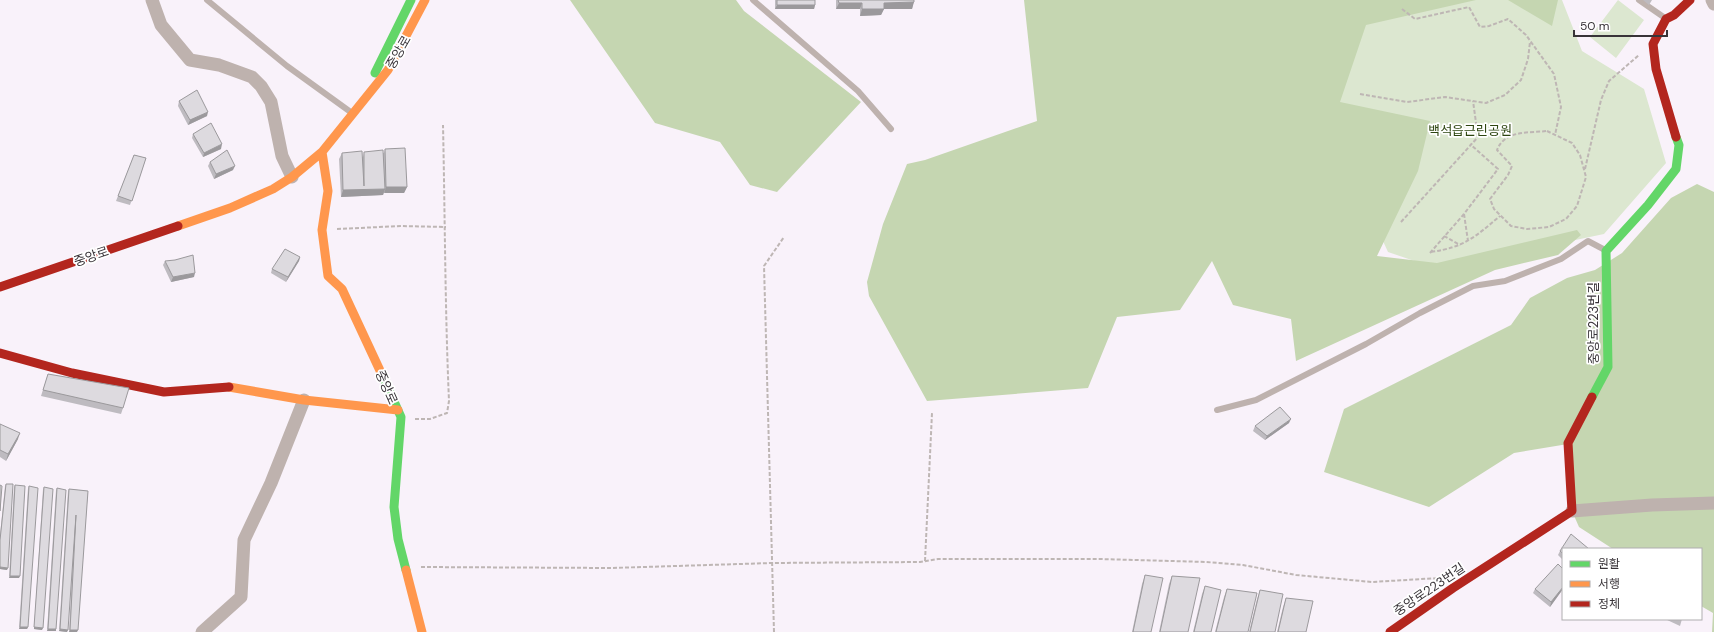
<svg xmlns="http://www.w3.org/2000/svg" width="1714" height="632" font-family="'DM Sans','Noto Sans KR',sans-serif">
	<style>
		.green { fill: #dce7d0 }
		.forest { fill: #c5d6b1 }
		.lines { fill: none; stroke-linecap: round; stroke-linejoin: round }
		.path { stroke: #beb6b4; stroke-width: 2; stroke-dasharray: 4 2; stroke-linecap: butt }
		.lane { stroke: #beb2ae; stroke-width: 6 }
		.street { stroke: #beb2ae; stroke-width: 13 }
		.fast { stroke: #63d668; stroke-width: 9 }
		.slow { stroke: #ff974d; stroke-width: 9 }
		.jam { stroke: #b3261e; stroke-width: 9 }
		.wall { fill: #bebbc0 }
		.shaded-wall { fill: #9b999c }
		.building { fill: #dddadf; stroke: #9b999c }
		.labels { text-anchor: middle; stroke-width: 3.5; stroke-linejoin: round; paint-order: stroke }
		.street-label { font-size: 13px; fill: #383338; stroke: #fff }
		.park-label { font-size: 13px; fill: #2d4510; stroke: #fff }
	</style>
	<rect width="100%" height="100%" fill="#f9f2fa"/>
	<path class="green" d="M1252,0H1562L1582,51L1644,89L1666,163L1604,234L1438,269L1388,252L1372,217Z
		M1618,0L1644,20L1616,58L1590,37Z"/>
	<path class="forest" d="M570,0H736L744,11L861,102L777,192L750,185L720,142L655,123Z
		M1024,0H1476L1366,25L1340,102L1430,121L1418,171L1377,256L1437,263L1577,230L1581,235L1558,255L1495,270L1296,361L1291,319L1233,305L1212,261L1180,310L1117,317L1088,388L927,401L869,296L867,282L883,224L907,164L925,160L1037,121Z
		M1508,0H1558L1552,26Z
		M1697,184L1714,192V632H1712L1713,613L1701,606V549H1613L1579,527L1572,511L1568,444L1514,453L1429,507L1324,472L1344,409L1511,325L1530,298L1567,278L1595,270L1622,253L1671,198Z"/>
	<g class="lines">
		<path class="path" d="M1402,9L1415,19L1469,7L1480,27L1489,26L1508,19L1526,35L1554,74L1561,107L1555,135
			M1360,94L1407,102L1445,97L1486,103L1505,95L1521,80L1528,59L1530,42
			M1547,131L1572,143L1580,155L1586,177L1577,206L1566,219L1549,227L1527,229L1511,226L1494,209L1490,199L1508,175L1512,166L1497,150C1505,130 1528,133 1547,131Z
			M1585,169L1601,100L1609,81L1639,55
			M1464,214L1468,241
			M1401,222L1478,137L1473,101
			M337,229L401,226L446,227
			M1444,236L1460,245
			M1431,252C1465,247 1475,237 1500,216
			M1430,253L1464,214L1498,169L1470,144
			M415,419H430L447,413L449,401C445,309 445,217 443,125
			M925,561L932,413
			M421,567L611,568L771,563L920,562L938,559H1100L1206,562L1243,565L1296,575L1372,582L1440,578
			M774,632L764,266L784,237"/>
		<path class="lane" d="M207,0L287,66L352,113
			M753,0L858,91L891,129
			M1639,0L1665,18
			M1217,410L1256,400L1366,344L1420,313L1473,286L1505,281L1561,259L1588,241L1605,250"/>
		<path class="street" d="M152,0L161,25L190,60L219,65L252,77L261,86L271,102L282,156L292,177
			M1712,0L1714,4
			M1572,511L1652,505L1714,503
			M202,632L241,597L244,540L271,483L304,400"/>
		<path class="fast" d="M375,73L411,0
			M383,377L401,417L394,507L398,539L406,570
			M1592,397L1608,367L1606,251L1648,205L1676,169L1679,145L1676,137"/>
		<path class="slow" d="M322,152L328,191L322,230L328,276L342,289L383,377
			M178,226L230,208L273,189L292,177L322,152L388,70L425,0
			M229,387L304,400L398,410
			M406,570L422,632"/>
		<path class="jam" d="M1676,137L1656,69L1653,44L1666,19L1674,15L1690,0
			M0,287L178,226
			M0,353L72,373L164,392L229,387
			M1390,632L1453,588L1572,511L1568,443L1592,397"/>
	</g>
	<path class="wall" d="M775,0H815V5L814,9H775Z
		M836,0H914L912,9H884L881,15L860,16V9H836Z
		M1643,0H1652L1649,5Z
		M179,101L207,116L188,125L178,106Z
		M193,134L221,149L203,157L192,138Z
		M385,149L407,187L404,193L384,192L383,195L341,197L339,159L342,153L363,157L364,152L384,153Z
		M134,155L146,158L130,205L116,201Z
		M210,162L233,170L214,179L208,166Z
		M300,257L299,261L286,282L271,273L272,269Z
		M165,261L194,277L171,282L163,265Z
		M48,374L123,408L121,414L41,396Z
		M1289,423L1265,440L1253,431L1255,426Z
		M0,424L18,439L6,461L0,457Z
		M6,484L7,570L0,569V535L5,486Z
		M15,485L19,578H9L14,487Z
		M29,486L28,627L27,629H19L28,488Z
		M44,487L42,630L34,629L43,489Z
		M57,488L56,631H47L56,490Z
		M69,489L88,491L77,632H69L73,557L67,632L59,631L68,491Z
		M1563,549V560L1558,555L1560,551Z
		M1563,569V589L1550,607L1533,593L1535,589Z
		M1145,575L1151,632H1132L1142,584Z
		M1172,576L1188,632H1159L1169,584Z
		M1205,586L1211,632H1193L1202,594Z
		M1227,589L1248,632H1215L1224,597Z
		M1260,590L1275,632H1249L1257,599Z
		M1286,598L1306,632H1277L1283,607Z
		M1665,619H1682L1680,626Z"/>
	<path class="shaded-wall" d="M914,2L912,9H881L884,3Z
		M839,3H862L860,9H836Z
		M777,5H815L814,9H775Z
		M862,9H884L881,15L860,16Z
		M208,112L207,116L188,125L190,120Z
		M222,144L221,149L203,157L204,153Z
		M235,166L233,170L214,179L216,174Z
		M386,187H407L404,193H384Z
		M385,189L383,195L341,197L343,190Z
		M300,257L299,261L286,282L288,277Z
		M195,273L194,277L171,282L173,277Z
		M1291,419L1289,423L1265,440L1267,436Z
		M20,433L18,439L6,461L8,454Z
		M0,567L8,568L7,570L0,569Z
		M10,576H20L19,578H9Z
		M1563,587V589L1550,607L1551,602Z
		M20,627H28L27,629H19Z
		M34,627L43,628L42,630L34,629Z
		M48,629H56V631H47Z
		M60,629L68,630L67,632L59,631Z
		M70,630H78L77,632H69Z"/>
	<path class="building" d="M777,0H815V5H777Z
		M838,0H914V2L884,3V9H862V3H839Z
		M197,90L208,112L190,120L179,101Z
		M211,123L222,144L204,153L193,134Z
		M405,148L407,187H386L385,149Z
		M227,150L235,166L216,174L210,162Z
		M383,150L385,189L343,190L342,153L362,151L364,186V152Z
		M134,155L146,158L132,201L118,196Z
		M285,249L300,257L288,277L272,269Z
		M193,255L195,273L173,277L165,261L175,260Z
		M48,374L129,388L123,408L43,390Z
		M1280,407L1291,419L1267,436L1255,426Z
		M0,424L20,433L8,454L0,450Z
		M6,484H13L8,568L0,567V540Z
		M0,485L2,486L0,511Z
		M15,485L25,486L20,576H10Z
		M29,486L38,488L28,627H20Z
		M44,487L53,489L43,628L34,627Z
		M57,488L66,490L56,629H48Z
		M69,489L88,491L78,630H70L76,515L68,630L60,629Z
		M1571,534L1589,549H1563V554L1560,551Z
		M1558,564L1563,569V587L1551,602L1535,589Z
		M1145,575L1163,578L1151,632H1133Z
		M1172,576L1200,578L1188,632H1160Z
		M1205,586L1221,590L1211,632H1194Z
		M1227,589L1257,593L1248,632H1216Z
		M1260,590L1283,594L1275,632H1250Z
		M1286,598L1313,601L1306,632H1278Z"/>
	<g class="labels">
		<g class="street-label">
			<text transform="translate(398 52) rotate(-60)" y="5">중앙로</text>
			<text transform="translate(91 256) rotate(-19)" y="5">중앙로</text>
			<text transform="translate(1593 323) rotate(-90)" y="5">중앙로223번길</text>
			<text transform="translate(387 387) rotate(66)" y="5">중앙로</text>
			<text transform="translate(1429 589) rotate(-34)" y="5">중앙로223번길</text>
		</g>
		<g class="park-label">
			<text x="1470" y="135">백석읍근린공원</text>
		</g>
	</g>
	<rect x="1562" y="548" width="140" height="72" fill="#ffffff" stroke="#afadaf"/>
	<rect x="1570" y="561" width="20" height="6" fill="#63d668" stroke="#afadaf"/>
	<text x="1598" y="568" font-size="12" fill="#383338">원활</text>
	<rect x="1570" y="581" width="20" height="6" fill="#ff974d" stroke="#afadaf"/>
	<text x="1598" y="588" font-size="12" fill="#383338">서행</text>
	<rect x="1570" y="601" width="20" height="6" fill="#b3261e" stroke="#afadaf"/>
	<text x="1598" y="608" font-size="12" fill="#383338">정체</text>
	<path d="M1574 30v6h93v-6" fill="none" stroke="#383338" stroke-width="2"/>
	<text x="1580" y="30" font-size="12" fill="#383338" stroke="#ffffff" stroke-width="3" paint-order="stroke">50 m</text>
</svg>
